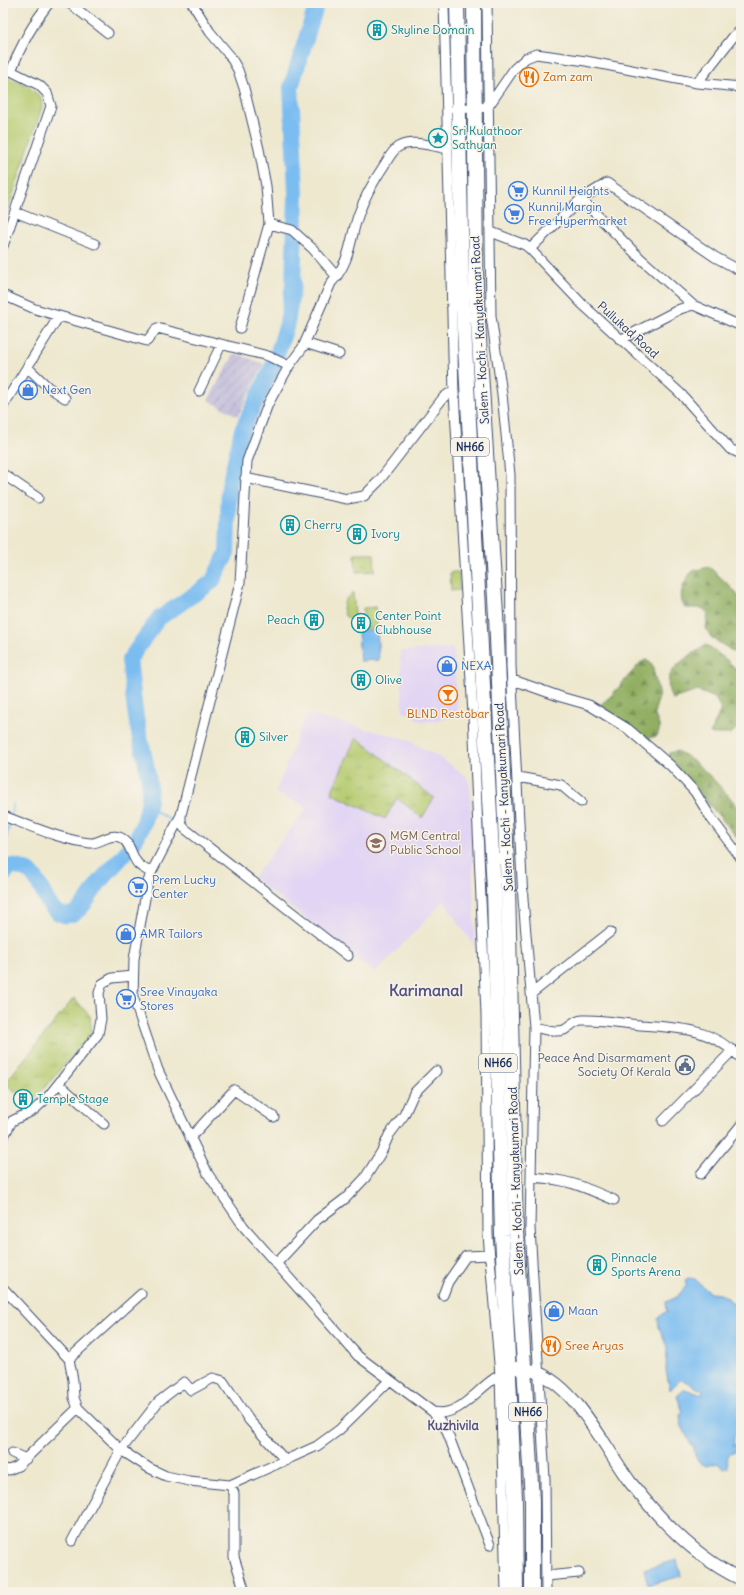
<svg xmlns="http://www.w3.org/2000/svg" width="744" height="1595" font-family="Delius,sans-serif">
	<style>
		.built { fill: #e1d4f4 }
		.industrial { fill: url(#industrial-furrows) }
		.grass { fill: url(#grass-tufts); stroke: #687c66 }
		.forest { fill: url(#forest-firs); stroke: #566e60 }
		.pitch { fill: #b5ca6e; stroke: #687c66 }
		.water { fill: #7cbdf1; stroke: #4c76a8 }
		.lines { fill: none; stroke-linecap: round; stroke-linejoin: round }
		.stream { stroke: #7cbdf1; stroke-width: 2.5 }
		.river { stroke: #7cbdf1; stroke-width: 16 }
		.minor-casing { stroke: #3b4b6f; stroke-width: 11 }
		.major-casing { stroke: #3b4b6f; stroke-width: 14 }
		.highway-casing { stroke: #3b4b6f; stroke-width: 16 }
		.minor { stroke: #fff; stroke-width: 9 }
		.major { stroke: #fff; stroke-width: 12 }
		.highway { stroke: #fff; stroke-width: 14 }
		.labels { text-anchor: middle; stroke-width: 3; stroke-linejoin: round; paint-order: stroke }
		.shield { fill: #f7f3e8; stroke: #5d6a87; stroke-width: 1 }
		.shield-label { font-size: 11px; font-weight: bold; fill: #1b2f5e }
		.culture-label { font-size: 12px; fill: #0d838f; stroke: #f7f3e8; text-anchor: start }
		.food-label { font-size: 12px; fill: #c56008; stroke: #f7f3e8; text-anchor: start }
		.shop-label { font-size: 12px; fill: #366cbe; stroke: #f7f3e8; text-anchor: start }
		.street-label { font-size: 12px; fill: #1b2f5e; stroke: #f7f3e8 }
		.education-label { font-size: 12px; fill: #785e54; stroke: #f7f3e8; text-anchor: start }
		.service-label { font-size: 12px; fill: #4e5e75; stroke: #f7f3e8; text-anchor: end }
		.neighbourhood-label { font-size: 13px; font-weight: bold; fill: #545285; stroke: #f7f3e8 }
		.district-label { font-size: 16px; font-weight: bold; fill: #545285; stroke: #f7f3e8 }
	</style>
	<defs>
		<pattern id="industrial-furrows" width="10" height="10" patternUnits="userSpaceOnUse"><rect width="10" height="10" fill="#c5c0db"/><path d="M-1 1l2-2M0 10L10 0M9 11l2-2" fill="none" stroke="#a9a5be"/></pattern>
		<pattern id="grass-tufts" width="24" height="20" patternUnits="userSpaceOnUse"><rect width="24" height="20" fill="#b5ca6e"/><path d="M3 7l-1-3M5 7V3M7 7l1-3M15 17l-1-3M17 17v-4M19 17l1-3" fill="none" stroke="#92a45e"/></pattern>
		<pattern id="forest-firs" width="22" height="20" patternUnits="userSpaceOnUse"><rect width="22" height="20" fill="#90ae61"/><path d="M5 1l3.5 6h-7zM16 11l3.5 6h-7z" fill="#758e53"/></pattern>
	</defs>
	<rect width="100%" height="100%" fill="#f7f3e8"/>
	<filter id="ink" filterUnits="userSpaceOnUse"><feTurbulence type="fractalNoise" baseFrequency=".025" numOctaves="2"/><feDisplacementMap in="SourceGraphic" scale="8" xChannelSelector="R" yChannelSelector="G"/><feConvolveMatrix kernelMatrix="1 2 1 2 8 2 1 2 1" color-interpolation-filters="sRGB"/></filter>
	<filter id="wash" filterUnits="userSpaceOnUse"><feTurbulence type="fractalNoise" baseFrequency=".012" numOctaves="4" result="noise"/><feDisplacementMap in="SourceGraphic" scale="16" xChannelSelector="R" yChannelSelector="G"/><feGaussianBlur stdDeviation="0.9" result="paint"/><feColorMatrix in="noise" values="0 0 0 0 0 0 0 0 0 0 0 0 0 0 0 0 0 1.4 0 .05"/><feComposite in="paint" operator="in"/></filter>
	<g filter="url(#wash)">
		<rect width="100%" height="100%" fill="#eee8cf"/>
		<path class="built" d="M596,3H619L614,12Z
			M453,648L458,717L423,722L403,711L400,651Z
			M306,714L406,739L442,759L466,776L470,786L475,948L444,901L375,973L253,878L308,807L275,793Z"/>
		<path class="industrial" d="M235,353L264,364L238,416L208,400Z"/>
		<path class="grass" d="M355,554H374L375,571L356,572Z
			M450,572H459L460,590L451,591Z
			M376,607L377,628L364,629L363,608Z
			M356,737L434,798L422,818L397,798L385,819L331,793Z
			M74,998L90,1016L92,1034L30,1104L5,1083Z"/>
		<path class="forest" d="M709,567L728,584L741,599V657L711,637L706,628L708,613L702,608H685C676,595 685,581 692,571Z
			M706,645L727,660L741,674V725L730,734H710L721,709L715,698L698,691L672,699C658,670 686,659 706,645Z
			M646,660L652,664L659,697L654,713L660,728L657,736L645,739L602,712L600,705L611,696L640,663Z
			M677,751C703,764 722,789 741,810V842L691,783L668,761L669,753Z"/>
		<path class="pitch" d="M3,75L26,85L41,97L42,107L3,224Z
			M353,593L356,623L345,616C341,606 344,598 353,593Z"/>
		<path class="water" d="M377,630L379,660L360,661L358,631Z
			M689,1278L695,1279L710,1293L720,1294L727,1297L738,1309L741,1308V1401L739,1404L741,1409V1427C735,1434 733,1435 734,1445L739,1447V1450C727,1453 727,1455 728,1468L725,1469L717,1463L707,1466C697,1463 694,1456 694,1446L691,1445L681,1424L680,1415L683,1412L677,1396L685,1389L702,1395L703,1391L681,1379L670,1390L666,1370L667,1347L659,1327L658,1318L667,1311L666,1302L677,1297L687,1285L685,1282L686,1279Z
			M677,1560L681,1576L648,1585L644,1569Z"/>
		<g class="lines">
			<path class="stream" d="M149,807L172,821
				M11,816L13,805
				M3,852L10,821"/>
			<path class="river" d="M3,876L11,866C17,867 25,869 31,873C43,884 46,912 64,915C80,917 90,895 98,884C111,867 128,854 138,835C160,791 145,767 137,723C133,702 132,681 129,660L158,619L212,582L227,553L229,486L242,430L274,364L287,324L293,285L296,193L291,87L317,3"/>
		</g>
	</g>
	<g filter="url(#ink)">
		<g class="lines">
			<g class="minor-casing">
				<path id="minor" d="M69,3L108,33
					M192,3L210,32L230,56L238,70L244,88L259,149L266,186L269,224L240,328
					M444,3L454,393L473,714L486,1014L488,1235L500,1375L504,1372
					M487,3L491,316L502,394L510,475L511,666L523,899L534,1027L530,1228L545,1479L546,1592
					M697,83L741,87
					M455,109L488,107L514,69L526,58L536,54L586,61L697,83L733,37L741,30
					M447,149C433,146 412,139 398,147C393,150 388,159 385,164C375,179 365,196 359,213C349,240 352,260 331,283L303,347L289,366L268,404L247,461L240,583L181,815L151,873L148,882L134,959L133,997L158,1070L208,1174L244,1227L358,1356L433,1412C461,1418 477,1387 500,1375L506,1592
					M581,199L639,257L693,305L741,326
					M15,212L95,244
					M269,224L292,230L313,249L337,277
					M491,232L525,245L530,249L582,304L680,393L730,449L741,454
					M3,246L51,106L47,93L39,85L11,71C20,47 33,23 49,3
					M530,249L581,199L607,183L715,257L741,271
					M3,295L35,309L59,316L3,406
					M59,316L147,341L157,328L268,356L289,366
					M620,340L680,309L693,305
					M305,343L339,354
					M27,367L48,387L65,398
					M199,391L221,345
					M3,474L38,498
					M245,478L347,499L364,496L379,481L443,398L448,394L454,393
					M513,680L561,697L589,705L628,729L671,766L695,792L711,818L741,858
					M518,777L561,785L581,802
					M181,815V823L184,828L348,956
					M3,816C31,826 61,840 90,843C100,844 109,833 119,837C130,840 131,856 138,864C141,867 147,870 151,873
					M531,994L610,932
					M534,1027C543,1029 554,1033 564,1030C570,1027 575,1020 582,1020C602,1019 620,1023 640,1025C681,1028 709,1027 741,1058
					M59,1084L104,1124
					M663,1121L733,1050
					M3,1138L12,1121L34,1110L47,1098L98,1034L101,1019L99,993L102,984L112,978L133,976
					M190,1138L234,1090L274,1117
					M701,1174L741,1125
					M531,1177C567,1179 582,1186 614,1200
					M277,1263L317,1220L346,1198L365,1178L382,1151L389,1135L404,1115L414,1093L436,1071
					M3,1288L69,1359L73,1380L74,1398L78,1408L121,1450L149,1468L166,1476L189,1481L230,1485L234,1493V1557L245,1592
					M443,1295L448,1282L466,1256L490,1255
					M69,1359L141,1294
					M433,1412L446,1429L490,1545
					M12,1453L26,1459
					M3,1469L9,1470L18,1466L78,1408
					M230,1485L317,1446L339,1430L389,1381
					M72,1541L121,1450L158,1402L184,1382L191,1390L213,1378L223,1381L249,1420L286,1461
					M546,1576L579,1573"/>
			</g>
			<g class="major-casing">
				<path id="major" d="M516,1368C570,1369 602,1445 630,1482C660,1520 697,1559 741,1579"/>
			</g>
			<g class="highway-casing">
				<path id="highway" d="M457,3L462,290L494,891L502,1235L515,1498L516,1592
					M474,3L476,290L496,615L508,888L516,1232L532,1500V1592"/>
			</g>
			<use href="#minor" class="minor"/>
			<use href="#major" class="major"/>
			<use href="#highway" class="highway"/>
		</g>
	</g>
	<defs>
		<g id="building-ring" transform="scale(1)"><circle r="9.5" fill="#f7f3e8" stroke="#0f9aa8" stroke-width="1.5"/><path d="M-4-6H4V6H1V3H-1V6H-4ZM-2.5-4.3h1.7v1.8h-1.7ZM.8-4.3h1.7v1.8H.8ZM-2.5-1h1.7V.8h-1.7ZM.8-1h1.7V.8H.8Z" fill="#0f9aa8"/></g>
		<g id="restaurant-ring" transform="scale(1)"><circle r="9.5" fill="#f7f3e8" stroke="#e8710a" stroke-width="1.5"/><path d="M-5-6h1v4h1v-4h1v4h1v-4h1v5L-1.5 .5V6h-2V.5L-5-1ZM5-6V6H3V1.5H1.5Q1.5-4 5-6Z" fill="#e8710a"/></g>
		<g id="sight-ring" transform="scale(1)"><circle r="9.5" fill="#f7f3e8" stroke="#0f9aa8" stroke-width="1.5"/><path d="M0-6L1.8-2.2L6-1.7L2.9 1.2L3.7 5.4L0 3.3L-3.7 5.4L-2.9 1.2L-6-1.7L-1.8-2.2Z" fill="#0f9aa8"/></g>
		<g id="supermarket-ring" transform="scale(1)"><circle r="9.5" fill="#f7f3e8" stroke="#3f7fe0" stroke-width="1.5"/><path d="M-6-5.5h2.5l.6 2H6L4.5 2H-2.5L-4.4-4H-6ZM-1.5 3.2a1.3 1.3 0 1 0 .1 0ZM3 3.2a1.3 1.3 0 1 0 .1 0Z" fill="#3f7fe0"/></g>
		<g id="shop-ring" transform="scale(1)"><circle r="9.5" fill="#f7f3e8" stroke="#3f7fe0" stroke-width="1.5"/><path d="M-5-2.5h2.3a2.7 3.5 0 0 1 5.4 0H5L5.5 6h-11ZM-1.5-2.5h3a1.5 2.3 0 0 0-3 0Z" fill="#3f7fe0"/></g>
		<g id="bar-ring" transform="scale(1)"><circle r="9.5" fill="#f7f3e8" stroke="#e8710a" stroke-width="1.5"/><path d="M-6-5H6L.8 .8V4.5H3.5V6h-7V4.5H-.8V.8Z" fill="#e8710a"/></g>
		<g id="school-ring" transform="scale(1)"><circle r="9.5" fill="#f7f3e8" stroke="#8d6e63" stroke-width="1.5"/><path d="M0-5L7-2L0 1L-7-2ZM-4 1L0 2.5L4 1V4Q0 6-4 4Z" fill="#8d6e63"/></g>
		<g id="civic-ring" transform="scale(1)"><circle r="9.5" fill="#f7f3e8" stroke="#5c6f8a" stroke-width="1.5"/><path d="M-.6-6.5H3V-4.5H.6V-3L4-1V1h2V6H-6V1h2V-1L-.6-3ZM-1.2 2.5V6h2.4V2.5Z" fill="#5c6f8a"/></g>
	</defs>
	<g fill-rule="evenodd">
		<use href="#building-ring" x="377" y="30"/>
		<use href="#restaurant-ring" x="529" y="77"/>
		<use href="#sight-ring" x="438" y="138"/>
		<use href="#supermarket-ring" x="518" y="191"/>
		<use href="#supermarket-ring" x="514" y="214"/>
		<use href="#shop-ring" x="28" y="390"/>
		<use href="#building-ring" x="290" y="525"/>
		<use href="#building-ring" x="357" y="534"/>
		<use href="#building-ring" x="314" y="620"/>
		<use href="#building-ring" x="361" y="623"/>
		<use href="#shop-ring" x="447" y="666"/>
		<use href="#building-ring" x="361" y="680"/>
		<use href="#bar-ring" x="448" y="695"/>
		<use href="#building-ring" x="245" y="737"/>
		<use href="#school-ring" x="376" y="843"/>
		<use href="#supermarket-ring" x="138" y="887"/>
		<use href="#shop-ring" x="126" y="934"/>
		<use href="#supermarket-ring" x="126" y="999"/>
		<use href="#civic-ring" x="685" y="1065"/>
		<use href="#building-ring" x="23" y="1099"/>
		<use href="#building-ring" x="597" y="1265"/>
		<use href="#shop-ring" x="554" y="1311"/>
		<use href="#restaurant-ring" x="551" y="1346"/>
	</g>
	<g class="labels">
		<g class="shield">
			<rect x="451" y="438" width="38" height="18" rx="3"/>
			<rect x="479" y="1054" width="38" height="18" rx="3"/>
			<rect x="509" y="1403" width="38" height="18" rx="3"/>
		</g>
		<g class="shield-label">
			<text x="470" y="451">NH66</text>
			<text x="498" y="1067">NH66</text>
			<text x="528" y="1416">NH66</text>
		</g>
		<g class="culture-label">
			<text x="391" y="34">Skyline Domain</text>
			<text x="452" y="135">Sri Kulathoor<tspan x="452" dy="14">Sathyan</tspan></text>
			<text x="304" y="529">Cherry</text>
			<text x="371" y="538">Ivory</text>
			<text x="375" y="620">Center Point<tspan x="375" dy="14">Clubhouse</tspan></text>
			<text x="300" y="624" text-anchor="end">Peach</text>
			<text x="375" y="684">Olive</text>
			<text x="259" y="741">Silver</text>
			<text x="37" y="1103">Temple Stage</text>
			<text x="611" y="1262">Pinnacle<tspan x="611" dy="14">Sports Arena</tspan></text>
		</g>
		<g class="food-label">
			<text x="543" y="81">Zam zam</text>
			<text x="448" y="718" text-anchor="middle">BLND Restobar</text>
			<text x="565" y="1350">Sree Aryas</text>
		</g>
		<g class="shop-label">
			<text x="532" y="195">Kunnil Heights</text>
			<text x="528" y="211">Kunnil Margin<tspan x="528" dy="14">Free Hypermarket</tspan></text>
			<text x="42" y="394">Next Gen</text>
			<text x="461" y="670">NEXA</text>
			<text x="152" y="884">Prem Lucky<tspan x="152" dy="14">Center</tspan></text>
			<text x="140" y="938">AMR Tailors</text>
			<text x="140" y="996">Sree Vinayaka<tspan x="140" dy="14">Stores</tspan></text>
			<text x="568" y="1315">Maan</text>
		</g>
		<g class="street-label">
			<text transform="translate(480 330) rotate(-93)" y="4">Salem - Kochi - Kanyakumari Road</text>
			<text transform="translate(628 330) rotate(42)" y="4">Pullukad Road</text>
			<text transform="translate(504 797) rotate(-93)" y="4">Salem - Kochi - Kanyakumari Road</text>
			<text transform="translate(516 1181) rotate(-92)" y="4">Salem - Kochi - Kanyakumari Road</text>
		</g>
		<g class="education-label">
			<text x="390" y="840">MGM Central<tspan x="390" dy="14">Public School</tspan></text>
		</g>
		<g class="service-label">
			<text x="671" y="1062">Peace And Disarmament<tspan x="671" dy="14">Society Of Kerala</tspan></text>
		</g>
		<g class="neighbourhood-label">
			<text x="453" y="1430">Kuzhivila</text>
		</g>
		<g class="district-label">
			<text x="426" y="996">Karimanal</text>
		</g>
	</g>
	<rect width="744" height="1595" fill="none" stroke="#f7f3e8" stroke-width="16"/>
</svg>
